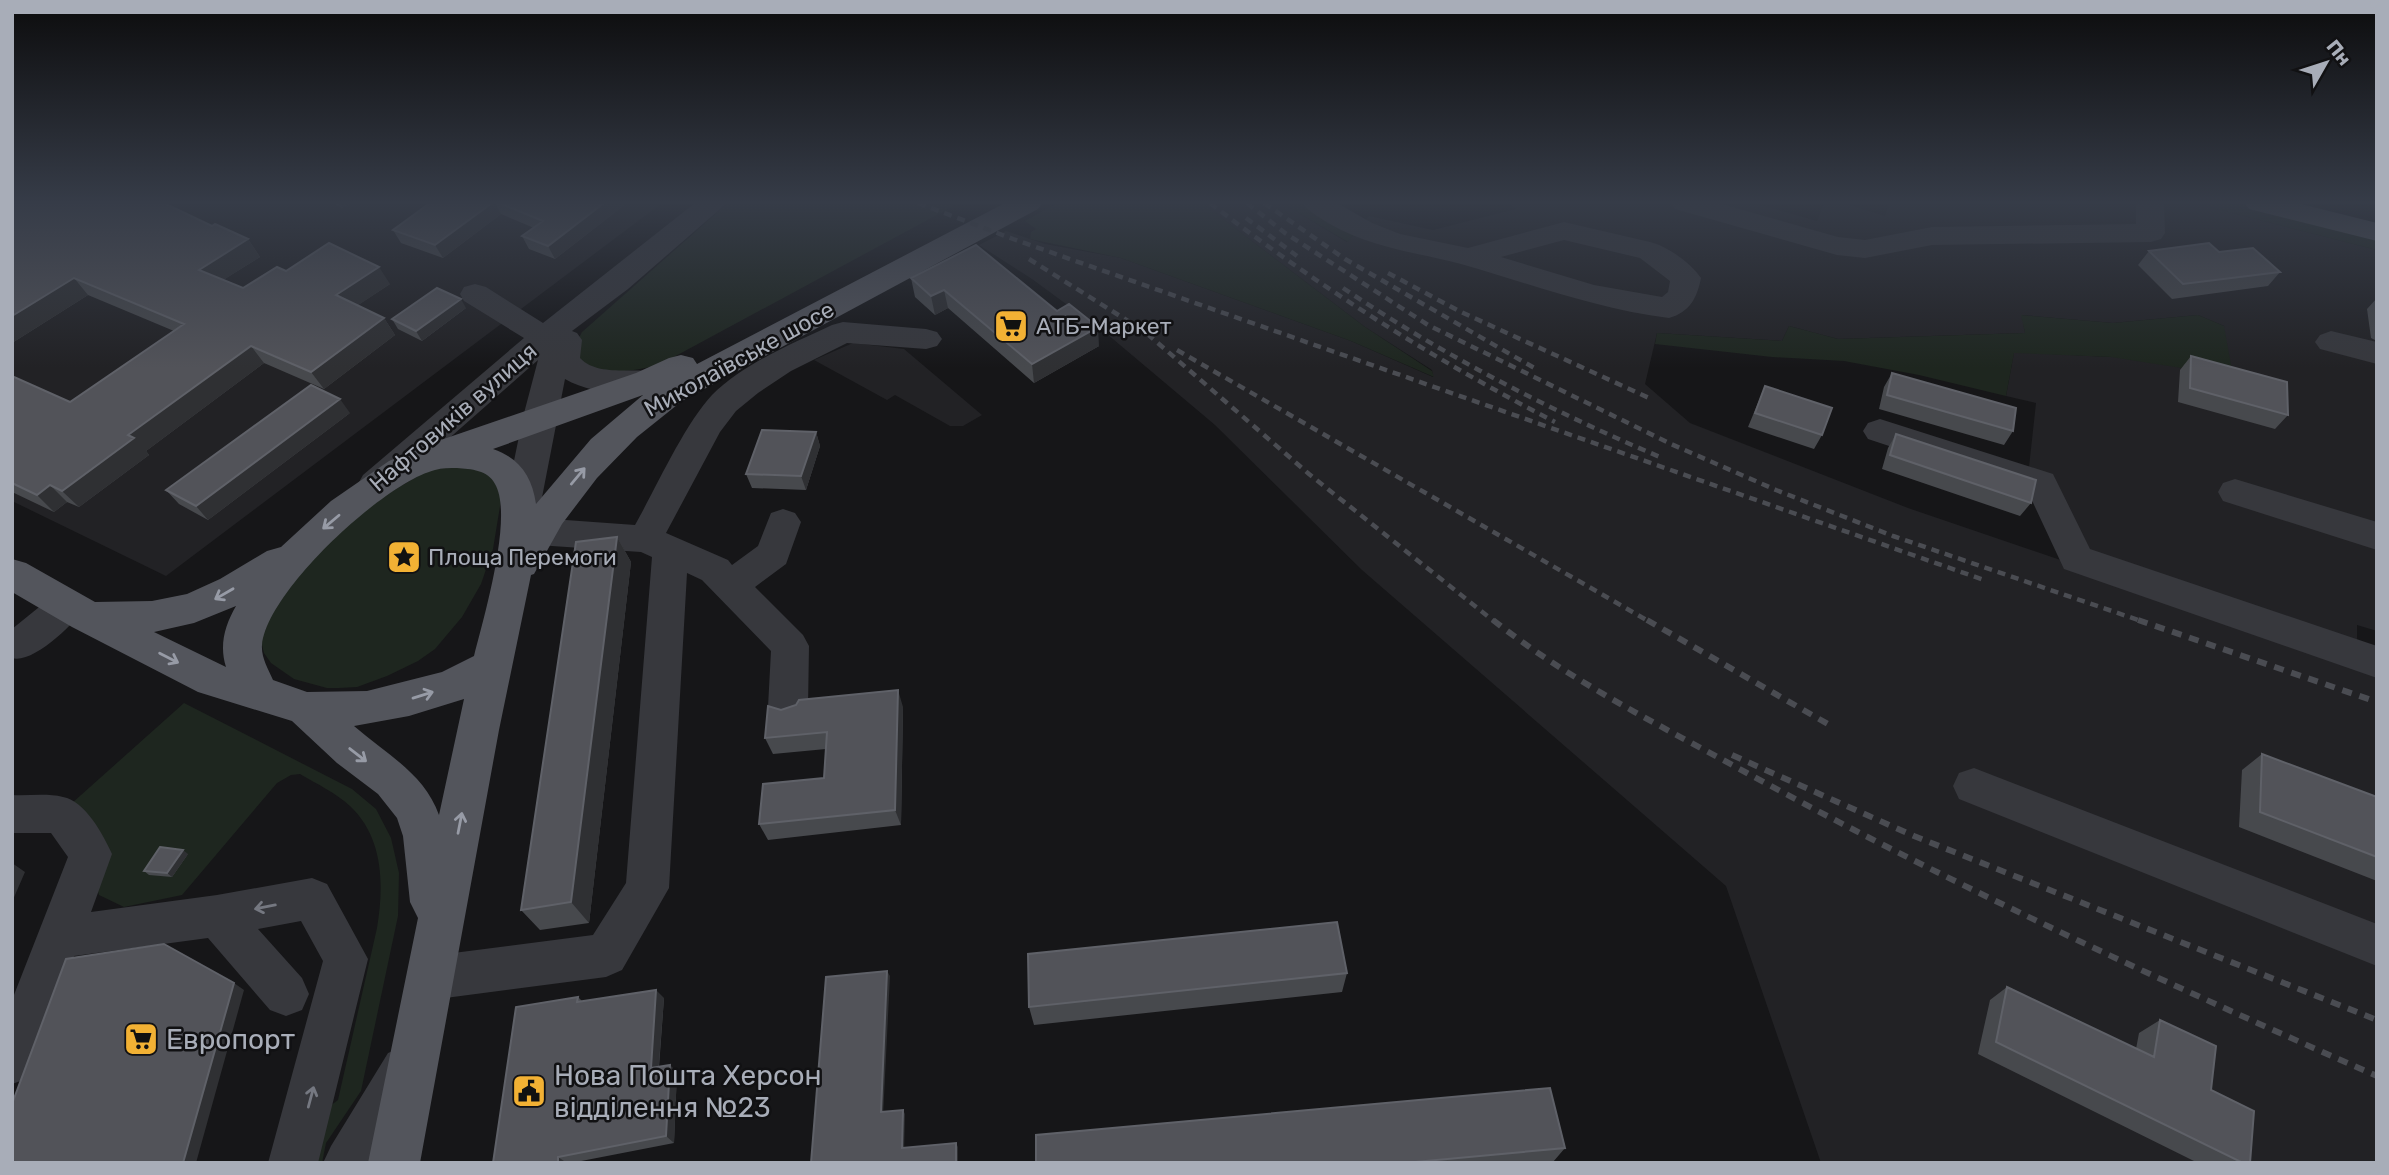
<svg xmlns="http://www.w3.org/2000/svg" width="2389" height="1175" font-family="Rubik,sans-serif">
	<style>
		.built { fill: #222225 }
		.green { fill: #1e261f }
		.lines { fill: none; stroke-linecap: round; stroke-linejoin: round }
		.minor { fill: #37383d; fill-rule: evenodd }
		.major { fill: #53555c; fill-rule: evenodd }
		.rail-far1 { stroke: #4a4c52; stroke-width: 4.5; stroke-dasharray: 8 6; stroke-linecap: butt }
		.rail { stroke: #4a4c52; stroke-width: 6; stroke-dasharray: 10 8; stroke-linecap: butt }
		.wall { fill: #47494d }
		.shaded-wall { fill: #2f3033 }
		.building { fill: #525359; stroke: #5f6168; stroke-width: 2 }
		.oneway { stroke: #979ba6 }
		.oneway2 { stroke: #757881 }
		.labels { text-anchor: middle; stroke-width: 5; stroke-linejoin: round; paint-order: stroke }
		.poi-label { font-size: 23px; fill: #a8adb8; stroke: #111113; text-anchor: start }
		.street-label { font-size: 23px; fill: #a8adb8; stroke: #111113 }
		.near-poi-label { font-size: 28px; fill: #a8adb8; stroke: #111113; text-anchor: start }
	</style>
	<rect width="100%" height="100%" fill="#161618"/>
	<path class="built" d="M12,203H662L166,576L12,501Z
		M1202,203H1282L1347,242L1369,216L1433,230L1516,209L1509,203H1753L1817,221L1824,203H1843L1885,216L1889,203H2193L2377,250V631L2357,625V651L2079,548L2059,508L2054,476L2029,467L2036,403L2006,396L2014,352L2111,357L2224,326L2198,315L2113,323L2022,315L2025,333L1838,339L1789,326L1782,341L1657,333L1645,384L1690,423L1908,508L2377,668V1163H1821L1726,886L1362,570L1215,425L1107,334L1032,279L979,245L1006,231L1045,244L1121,258L1351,341L1433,377L1432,370L1365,327Z
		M853,343L904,349L982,415L963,426H950L895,395L887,400L814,360Z"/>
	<path class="green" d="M728,203H959L659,365C628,372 603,377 576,359L574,347L582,332Z
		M1057,203H1202L1365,327L1432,371L1434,377L1351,341L1121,258L1030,239L1031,232L1036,229L1025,221Z
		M1282,203H1307L1330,224L1353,235L1348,242Z
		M2194,203H2237L2377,238V250Z
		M2021,315L2113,323L2198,315L2224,326L2233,376L2111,357L2014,353L2006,396L1919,375L1844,361L1772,357L1655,344L1657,333L1782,341L1789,326L1838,339L2025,333Z
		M481,466L503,488L493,549L481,584L462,617L435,649L418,661L387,676L357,687L339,688H327L294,679L271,663L264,653L261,641L272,597L367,506L430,469Z
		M184,703L352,789L376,809L391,838L399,873L398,916L361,1091L326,1143L322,1163H307L318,1115L338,1100L377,928C384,886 384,838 350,806C336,793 317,784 300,774L291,775L277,783L182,895L124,907L99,895L71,804Z"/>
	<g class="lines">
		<path class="minor" d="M695,203H727L628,289L572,331L577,333L582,340L580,358C599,378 635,366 659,373L664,381L659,389C631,397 591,394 565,379L538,518L635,525C656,488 684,425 712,395C744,363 792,344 832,325L843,322L926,329L937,332L942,339L937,346L926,349L847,343L791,371L758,393L736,411L720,432L666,533L728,560L732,565L758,546L771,513L783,509L795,513L801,522L786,564L755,587L803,635L809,646L808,707L802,719L788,724L774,719L768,707L771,651L702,580L687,573L669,888L622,970L606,977L430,1000L414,994L407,978L414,962L430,956L593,935L626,883L652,557L641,552L537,545L524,541L522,536L507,533L501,524L523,417L538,360L387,493L375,497L363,493L358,484L363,475L524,338L464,301L460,294L464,287L475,284L486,287L543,323Z
			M1303,203H1337L1372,223L1400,234L1468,248L1564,222L1650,242C1667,246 1691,263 1701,278C1697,298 1690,312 1669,318C1596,309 1531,284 1461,264C1415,252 1371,248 1328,223C1319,217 1309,212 1303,203ZM1564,240L1640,258L1670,281L1668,292L1662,297L1594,285L1501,257Z
			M1671,203H1718L1838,237L1865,240L1932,227L2136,224V203H2164L2165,233L2161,239L2151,242L1932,245L1865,258L1837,255L1675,209Z
			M2331,331L2377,342V364L2320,349L2315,342L2320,335Z
			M1880,419L2053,474L2090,549L2377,646V678L2064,569L2028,492L1868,439L1863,431L1868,423Z
			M2235,479L2377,522V550L2223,501L2218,492L2223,483Z
			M67,590L80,595L86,605C77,622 32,665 12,658V629L54,595Z
			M1974,768L2377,924V966L1959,799L1953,786L1959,773Z
			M12,795C28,796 47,793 63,797C85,801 103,834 112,854L91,912L217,895L312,878L327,884L368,959L318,1163H268L323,961L301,921L258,929L302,978L309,994L302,1010L286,1016L270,1010L208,938L74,956L29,1078L12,1084V1000L68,857L51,833H12Z
			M405,1046L422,1053L429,1070L422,1087L376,1163H323L331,1146L388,1053Z"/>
		<path class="major" d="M1005,203H1043L1038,209L682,401L637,437L597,478L562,524L534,574L531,575L499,730L420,1163H368L418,918L410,902L403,836L397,818L378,794L337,763L292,721L198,692L72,627L12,592V559L26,563L95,602L152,601L187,594L220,579L267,551L281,547L331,501L389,461L432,443L636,373L669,358L681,355L693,358L697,364ZM643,395L591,439L536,504C532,476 519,458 493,449ZM457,468C471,469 488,470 495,484C514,516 483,620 474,656L442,672L367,691L307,692L273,680C268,669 261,657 262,645C267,591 384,483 435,470C442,468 450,468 457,468ZM236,606C225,625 219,645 226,667L154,632L194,623ZM464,699L439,815C424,773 386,754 354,726L409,716Z
			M2244,203H2297L2377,223V241L2249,209Z"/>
		<path class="rail-far1" d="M918,203L1013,239L1984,580
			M1210,203C1319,287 1433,359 1555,422
			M1247,203L1285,233L1428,325L1671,444L1776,490L1893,536L2144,622
			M1264,203L1345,259L1536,369
			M1246,218L1297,256
			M1029,259L1144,331L1309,474L1495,622
			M1388,273L1459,311L1649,398
			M1343,288C1443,355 1549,410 1660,457
			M1177,350L1650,622"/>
		<path class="rail" d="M1493,620C1570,681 1661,726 1747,773C1952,885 2163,982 2377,1076
			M1647,620L1833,727
			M2138,620L2377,702
			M1732,755L1914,836L2377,1020"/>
	</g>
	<path class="wall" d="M12,203L169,205L212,226L248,239L260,257L223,280L243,288L286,271L390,284L358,305L384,318L395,335L324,389L264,363L146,451L149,455L79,507L67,502L54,512L12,492V376L70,402L174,331L88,295L12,343Z
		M333,203H351L342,208Z
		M430,203H627L555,259L529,249L522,236L534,228L501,214L443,258L401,243L393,230Z
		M2149,251L2219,252L2280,272L2268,286L2172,299L2138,265Z
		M911,278L1099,346L1034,383L948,308L935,315L915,297Z
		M2377,298V341L2371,338L2367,309Z
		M466,308L422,341L398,329L392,319Z
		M2191,356L2288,415L2275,429L2178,402L2180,370Z
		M1892,373L2013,431L2004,445L1879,409L1884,387Z
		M1765,386L1822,435L1814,449L1748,427Z
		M350,413L208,520L179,504L166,490Z
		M816,432L820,446L806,490L752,488L746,474Z
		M1896,434L2031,503L2020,516L1882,469L1888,448Z
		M617,537L631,562L589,923L540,930L521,910Z
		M903,707L901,825L768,840L759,824L824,778L826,749L773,754L765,738L781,710Z
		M2262,754L2377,797V881L2239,827L2242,770Z
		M188,854L172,877L149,875L144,871Z
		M1347,973L1342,992L1034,1025L1029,1007Z
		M2007,987L2136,1049L2139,1033L2160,1020L2250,1163H2198L1978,1054L1990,1000Z
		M578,997L582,1001L664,998L659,1067L677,1072L674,1143L571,1163H493Z
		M1565,1148L1553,1162L1550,1163H1036Z"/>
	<path class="shaded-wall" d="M339,203H351L342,208Z
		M492,203H495L501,214L443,258L435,245Z
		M604,203H627L555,259L548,246Z
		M248,239L260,257L212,287L199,270Z
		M379,267L390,284L348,312L336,295Z
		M74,278L88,295L12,343V316Z
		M944,290L948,308L935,315L931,296Z
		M461,299L466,308L422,341L416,331Z
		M384,318L395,335L324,389L311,372Z
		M1098,327L1099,346L1034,383L1032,364Z
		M251,346L264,363L146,451L149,455L79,507L62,491L128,435Z
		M340,399L350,413L208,520L196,506Z
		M816,432L820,446L806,490L801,476Z
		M50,485L67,502L54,512L37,495Z
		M617,537L631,562L589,923L571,902Z
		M898,690L903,707L901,825L895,810Z
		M183,850L188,854L172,877L167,873Z
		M12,863L25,872L12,902Z
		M887,971L890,976L883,1116L881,1112Z
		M234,983L244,990L196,1163H183Z
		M656,990L664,998L658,1076L651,1068Z
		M670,1065L677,1072L674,1143L666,1136Z
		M903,1110L905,1114L904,1152L902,1148Z
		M956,1143L958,1147V1163H956Z
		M558,1157L567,1163H558Z"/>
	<path class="building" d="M12,203H164L212,226L215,224L248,239L199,270L243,288L277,267L286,271L329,243L379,267L336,295L384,318L311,372L251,346L128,435L134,438L62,491L50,485L37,495L12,483V376L70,402L184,324L74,278L12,316Z
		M430,203H492L435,245L393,230Z
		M499,203H604L548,246L522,236L543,221Z
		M2209,243L2219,252L2253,248L2280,272L2183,284L2149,251Z
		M976,245L1057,311L1069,304L1098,327L1032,364L944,290L931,296L911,278Z
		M437,288L461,299L416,331L392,319Z
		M2191,356L2287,382L2288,415L2190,388Z
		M1892,373L2016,408L2013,431L1887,395Z
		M311,385L340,399L196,506L166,490Z
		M1765,386L1832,408L1822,435L1755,413Z
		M762,430L816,432L801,476L746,474Z
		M1896,434L2036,480L2031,503L1890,455Z
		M617,537L571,902L521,910L576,542Z
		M898,690L895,810L759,824L763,784L824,778L827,732L765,738L768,706L781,710L796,705L799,700Z
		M2262,754L2377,797V857L2260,812Z
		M160,847L183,850L167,873L144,871Z
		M1337,922L1347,973L1029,1007L1028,954Z
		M164,944L234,983L183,1163H12V1104L66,959Z
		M887,971L881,1112L903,1110L902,1148L956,1143V1163H811L826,977Z
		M2007,987L2154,1057L2160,1020L2216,1046L2211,1090L2254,1111L2250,1163H2243L1996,1042Z
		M656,990L651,1068L670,1065L666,1136L558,1157V1163H493L516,1007L578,997L577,1002Z
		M1550,1088L1565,1148L1404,1163H1036V1135Z"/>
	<defs><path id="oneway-shaft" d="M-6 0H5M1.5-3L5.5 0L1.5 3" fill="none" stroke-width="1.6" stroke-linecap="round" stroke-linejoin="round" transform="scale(1.75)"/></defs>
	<g class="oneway">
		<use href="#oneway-shaft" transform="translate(578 476) rotate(-50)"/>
		<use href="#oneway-shaft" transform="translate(331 522) rotate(140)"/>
		<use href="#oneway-shaft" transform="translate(224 594) rotate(150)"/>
		<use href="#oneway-shaft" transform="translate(169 658) rotate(27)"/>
		<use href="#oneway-shaft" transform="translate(423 695) rotate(-17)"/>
		<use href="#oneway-shaft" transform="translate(358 755) rotate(38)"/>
		<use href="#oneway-shaft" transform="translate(460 823) rotate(-79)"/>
	</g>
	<g class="oneway2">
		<use href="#oneway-shaft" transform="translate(265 907) rotate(169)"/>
		<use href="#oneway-shaft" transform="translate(311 1097) rotate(-75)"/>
	</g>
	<linearGradient id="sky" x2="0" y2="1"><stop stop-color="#0c0c0d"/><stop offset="0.55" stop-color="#363c48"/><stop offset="1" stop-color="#363c48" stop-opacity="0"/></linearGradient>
	<rect width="2389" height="368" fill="url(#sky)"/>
	<defs>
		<g id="supermarket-square" transform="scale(1.75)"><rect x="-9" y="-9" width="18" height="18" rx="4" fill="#f2b134" stroke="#111113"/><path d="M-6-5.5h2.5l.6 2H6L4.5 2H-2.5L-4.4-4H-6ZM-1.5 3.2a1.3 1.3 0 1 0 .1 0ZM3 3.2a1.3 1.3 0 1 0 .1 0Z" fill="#111"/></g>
		<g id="sight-square" transform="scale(1.75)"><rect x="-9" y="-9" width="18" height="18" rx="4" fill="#f2b134" stroke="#111113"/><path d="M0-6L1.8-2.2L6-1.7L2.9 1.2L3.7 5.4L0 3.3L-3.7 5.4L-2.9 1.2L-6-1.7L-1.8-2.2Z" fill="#111"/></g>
		<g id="civic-square" transform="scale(1.75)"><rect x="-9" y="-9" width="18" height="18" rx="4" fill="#f2b134" stroke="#111113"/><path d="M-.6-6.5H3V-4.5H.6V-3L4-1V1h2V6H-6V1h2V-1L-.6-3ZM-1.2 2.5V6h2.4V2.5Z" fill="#111"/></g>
	</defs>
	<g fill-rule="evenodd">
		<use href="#supermarket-square" x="1011" y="326"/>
		<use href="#sight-square" x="404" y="557"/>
		<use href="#supermarket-square" x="141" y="1039"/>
		<use href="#civic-square" x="529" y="1091"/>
	</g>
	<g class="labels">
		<g class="poi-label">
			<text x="1036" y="334">АТБ-Маркет</text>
			<text x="428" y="565">Площа Перемоги</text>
		</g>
		<g class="street-label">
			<text transform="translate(739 359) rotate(-29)" y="8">Миколаївське шосе</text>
			<text transform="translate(453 417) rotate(-41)" y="8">Нафтовиків вулиця</text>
		</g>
		<g class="near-poi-label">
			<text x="166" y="1049">Европорт</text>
			<text x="554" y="1085">Нова Пошта Херсон<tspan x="554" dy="32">відділення №23</tspan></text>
		</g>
	</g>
	<rect width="2389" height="1175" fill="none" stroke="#a8adb8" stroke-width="28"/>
	<g transform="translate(2326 63) rotate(51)" stroke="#111113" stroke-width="5" paint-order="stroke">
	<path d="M0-5L12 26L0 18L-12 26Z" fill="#a8adb8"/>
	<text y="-10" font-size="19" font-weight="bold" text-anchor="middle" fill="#a8adb8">Пн</text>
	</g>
</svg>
